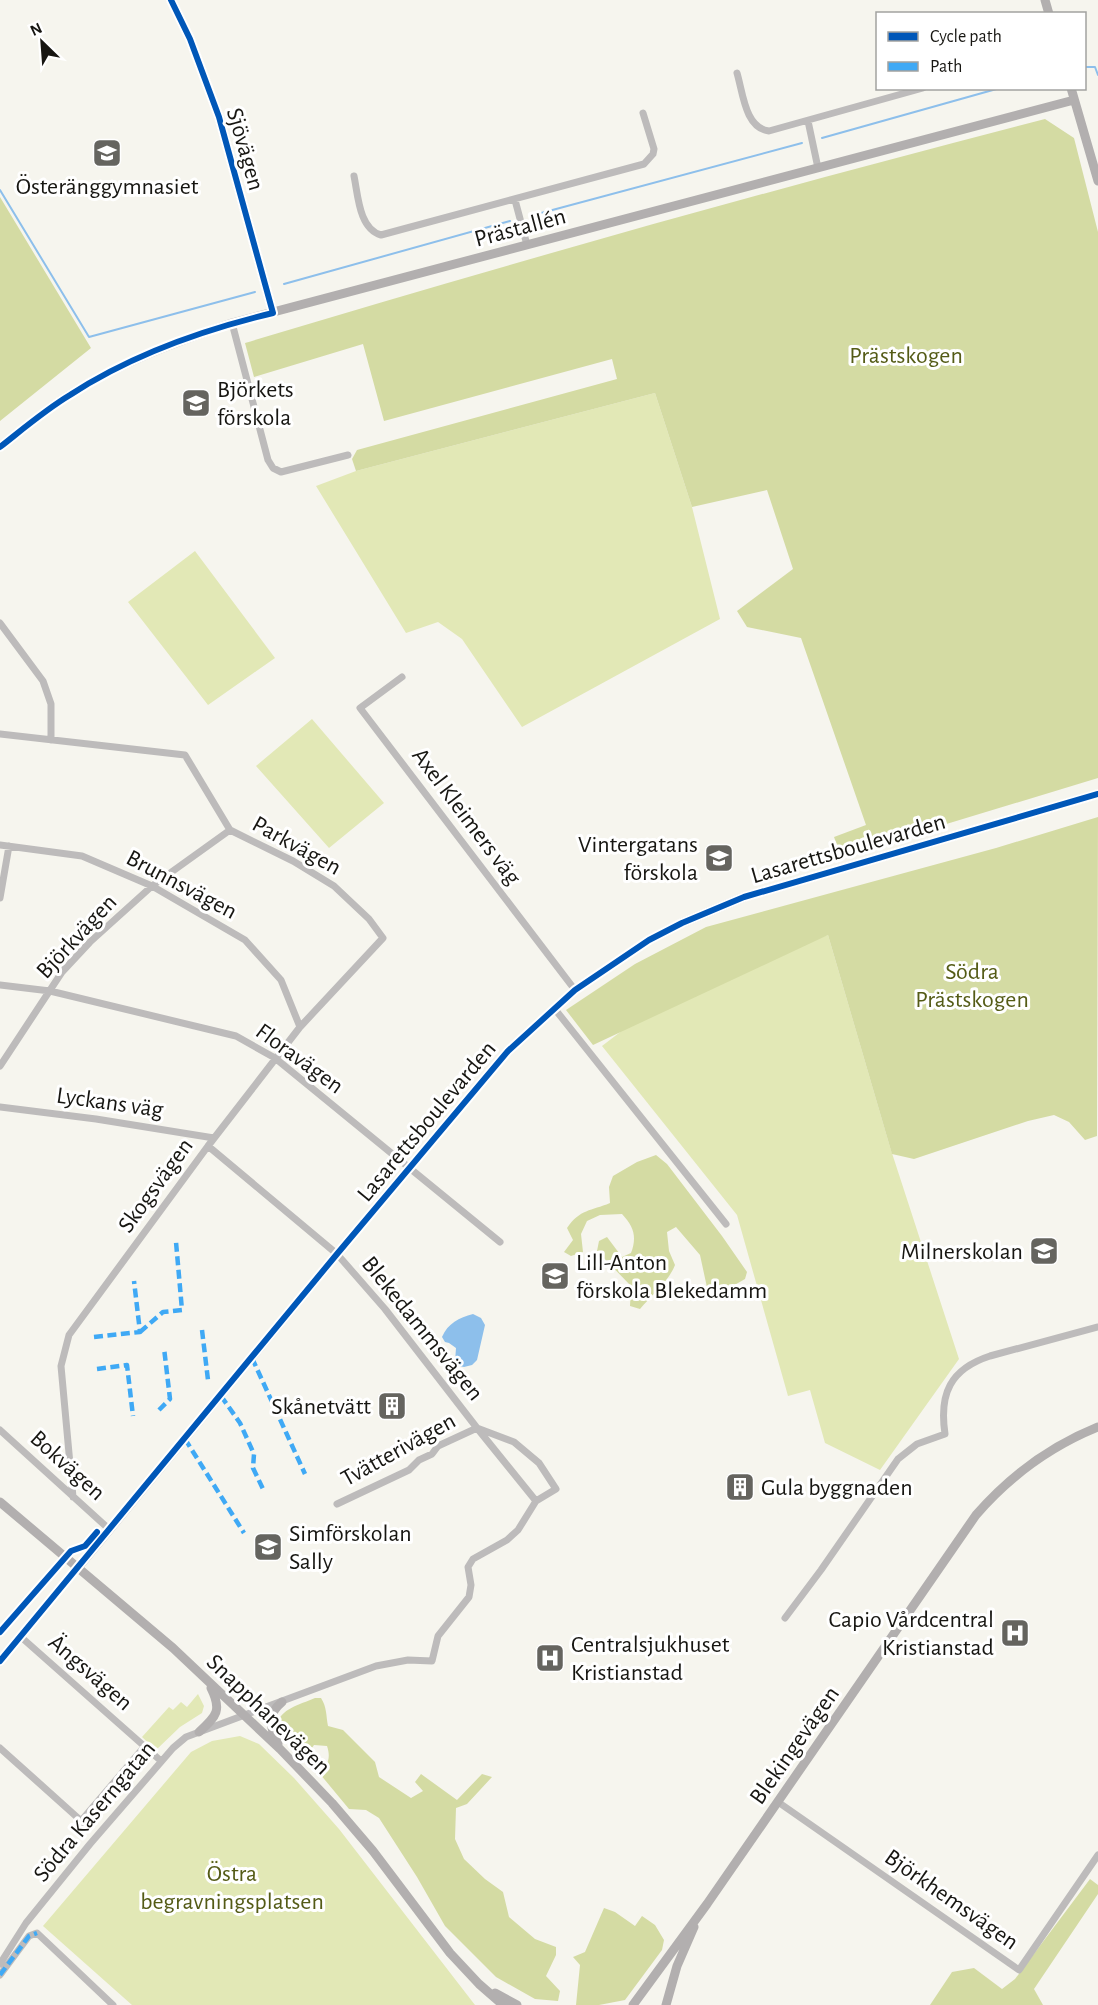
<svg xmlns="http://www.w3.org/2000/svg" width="1098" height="2005" font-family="'Alegreya Sans',sans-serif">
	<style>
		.green { fill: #e2e8b6 }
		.forest { fill: #d4dba3 }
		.water { fill: #8dbfeb }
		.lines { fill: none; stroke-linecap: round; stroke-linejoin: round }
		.stream { stroke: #8dbfeb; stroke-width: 2 }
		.street { stroke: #bdbbbb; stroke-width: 7 }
		.secondary { stroke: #b2afaf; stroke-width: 9 }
		.quiet { stroke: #3fa9f5; stroke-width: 4.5; stroke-dasharray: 9 4.5; stroke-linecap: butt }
		.cycleway-casing { stroke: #fff; stroke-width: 10 }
		.cycleway { stroke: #0057b8; stroke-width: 6 }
		.labels { text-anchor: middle; stroke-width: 6; stroke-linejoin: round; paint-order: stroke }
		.street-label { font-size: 24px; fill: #171612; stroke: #fff }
		.poi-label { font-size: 24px; fill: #171612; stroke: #fff; text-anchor: start }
		.park-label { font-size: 24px; fill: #545b16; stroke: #fff }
	</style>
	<rect width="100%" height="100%" fill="#f6f5ee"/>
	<path class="green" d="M655,393L692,507L720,619L522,727L462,639L438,622L406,633L316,486L356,471Z
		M195,551L275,658L208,705L128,602Z
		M312,719L384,803L329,848L256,766Z
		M828,935L890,1147L959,1359L880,1470L825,1443L810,1390L788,1396L737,1215L602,1046L700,971Z
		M198,1694L204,1706L202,1713L180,1727L156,1750L142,1737L169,1707L173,1710L181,1702L187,1707Z
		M240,1736L259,1744L294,1778L339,1829L475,2005H132L43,1926L191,1752L212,1741Z"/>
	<path class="forest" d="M1045,119L1074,138L1098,232V778L841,856L834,837L866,825L801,638L747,627L737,611L793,569L767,490L692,507L655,393L356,471L352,459L357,450L617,379L612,359L384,421L363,344L254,377L245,343C510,263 777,188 1045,119Z
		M0,197L91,348L0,421Z
		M1098,817L1097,1136L1085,1140L1069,1122L1054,1115L1028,1121L914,1159L892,1154L828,935L593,1045L566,1010L635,964L706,927L996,848Z
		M656,1155L667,1164L722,1236L747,1272L745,1279L731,1287L708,1292L700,1255L676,1227L667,1232L669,1251L675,1265C669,1281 651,1296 640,1309L630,1306L631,1286L597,1251L599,1241L607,1237L622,1257L631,1253C637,1237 634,1227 622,1214L600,1215L587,1221L581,1234L583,1252L571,1256L564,1252L573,1240L567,1228C580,1209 591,1211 610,1203L609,1187L613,1176L637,1162Z
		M315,1698H321C327,1707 326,1716 328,1726L343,1730L375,1762L379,1777L411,1798L423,1791L415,1782L421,1774L457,1800L482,1774L492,1777L467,1804L456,1808L455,1839L464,1859L485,1879L503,1892L509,1917L535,1939L556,1947V1955L546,1976L560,1991L558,2001L535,1999L496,1977L445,1926L417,1877L379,1818L366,1810L349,1809L320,1774C328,1764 331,1758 327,1746L314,1745L310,1751L301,1755L276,1726C281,1708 299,1705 315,1698Z
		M1090,1879L1098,1885V1894L1034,1989L1043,2005H930L952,1972L974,1968L1002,1989L1015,1979Z
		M604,1908L615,1912L635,1926L642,1916L655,1925L664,1940L662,1950L625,2000L599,2005H576L580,1965L573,1957L585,1952Z"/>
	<path class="water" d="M473,1314L481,1318L485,1325L477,1360L472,1365L464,1367L459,1366L455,1362L456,1348L449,1343L445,1342L442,1337C448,1323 459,1318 473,1314Z"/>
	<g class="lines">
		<path class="stream" d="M1084,67H1095L1098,75
			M822,138L1000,88
			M0,190L89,337L255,292
			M530,216L802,143
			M284,284L510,221"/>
		<path class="street" d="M737,73C743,93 745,128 769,131L923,88
			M808,121L818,168
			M354,176C358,195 359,229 381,235L644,164L653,154L654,149L643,113
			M515,200L527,245
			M232,323L268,460L273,468L281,472L348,455
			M0,623L43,681L51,704V740
			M402,677L360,708L575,990
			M0,734L185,755L230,830L293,861L334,886L369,919L383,938L300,1027L208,1146L69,1335L61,1366L73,1497
			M0,845L82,856L152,886L245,940L281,980L300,1027
			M0,898L9,846
			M0,985L50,991L236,1036L275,1058L500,1242
			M554,1008L726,1224
			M0,1066L62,972L90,942L152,886L230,830
			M0,1107L96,1119L214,1138
			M208,1146L337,1254L385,1309L477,1428L536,1501
			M0,1430L110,1530
			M337,1504L409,1470L419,1460L432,1454L438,1446L477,1428
			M785,1618L821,1570L898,1459L917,1444L945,1434C939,1394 950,1369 990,1356L1098,1327
			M21,1637L161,1761
			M0,1661L77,1569
			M0,1748L88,1827
			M778,1802L1019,1970L1098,1855
			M81,1821L145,1746
			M0,1964L26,1923L90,1844L173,1748L186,1737L376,1666L408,1660L432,1661L438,1636L469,1597L471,1585L468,1567L473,1559L507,1540L518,1530L536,1501L556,1489L539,1463L514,1442L477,1428
			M0,1975L29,1936L37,1933L113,2005"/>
		<path class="secondary" d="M171,0L190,39L219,117L273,313
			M1045,0L1049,14
			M1071,88L1098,181
			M0,447C23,429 46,409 71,394C121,362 176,342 232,323L1074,100
			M0,1502L173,1648L280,1749L332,1803L373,1851L450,1953L479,1984L503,2005
			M77,1569L337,1254L508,1051L575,990L649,940L682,923L744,897L1098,794
			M199,1732C217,1716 222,1710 211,1688
			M278,1744C270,1727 266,1715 282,1702
			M495,1993L517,2005
			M633,2005L707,1904L976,1515C1009,1477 1051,1446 1098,1427
			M666,2005L677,1966L694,1927"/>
		<path class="quiet" d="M202,1330L208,1380
			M140,1332L163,1312L182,1310L176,1242
			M94,1337L140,1332L134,1281
			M252,1358L305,1474
			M97,1369L127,1365L133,1416
			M221,1396L240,1423L254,1454L253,1468L263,1489
			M159,1410L170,1399L164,1348
			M185,1439L244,1533
			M0,1975L29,1936L37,1933"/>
		<g class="cycleway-casing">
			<path id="cycleway" d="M0,447C23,429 45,410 70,395C131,355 202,330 273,313L219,117L190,39L171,0
				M0,1632L71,1551L85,1546L97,1532
				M0,1661L337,1254L508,1051L575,990L649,940L682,923L744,897L1098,794"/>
		</g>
		<use href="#cycleway" class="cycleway"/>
	</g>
	<defs>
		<g id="school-square" transform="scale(1.5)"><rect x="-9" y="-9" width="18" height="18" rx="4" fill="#65645f" stroke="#fff"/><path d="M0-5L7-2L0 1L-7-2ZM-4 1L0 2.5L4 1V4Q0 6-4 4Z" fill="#fff"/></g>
		<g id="building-square" transform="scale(1.5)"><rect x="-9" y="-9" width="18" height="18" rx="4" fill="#65645f" stroke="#fff"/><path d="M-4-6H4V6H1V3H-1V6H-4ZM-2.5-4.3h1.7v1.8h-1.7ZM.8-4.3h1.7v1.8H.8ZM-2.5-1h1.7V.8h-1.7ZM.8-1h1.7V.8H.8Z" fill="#fff"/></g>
		<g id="hospital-square" transform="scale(1.5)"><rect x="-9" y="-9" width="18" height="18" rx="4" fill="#65645f" stroke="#fff"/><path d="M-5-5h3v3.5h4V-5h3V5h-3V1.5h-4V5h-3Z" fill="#fff"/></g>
	</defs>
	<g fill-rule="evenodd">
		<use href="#school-square" x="107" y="153"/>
		<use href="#school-square" x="196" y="403"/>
		<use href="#school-square" x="719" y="858"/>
		<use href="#school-square" x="1044" y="1251"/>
		<use href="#school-square" x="555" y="1276"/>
		<use href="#building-square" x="392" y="1406"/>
		<use href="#building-square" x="740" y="1487"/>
		<use href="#school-square" x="268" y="1547"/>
		<use href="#hospital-square" x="1015" y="1633"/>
		<use href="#hospital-square" x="550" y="1658"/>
	</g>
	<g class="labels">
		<g class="street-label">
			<text transform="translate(246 149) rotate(74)" y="8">Sjövägen</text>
			<text transform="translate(520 227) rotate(-15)" y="8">Prästallén</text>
			<text transform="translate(467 816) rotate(53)" y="8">Axel Kleimers väg</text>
			<text transform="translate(297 845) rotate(29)" y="8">Parkvägen</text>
			<text transform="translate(848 848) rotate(-16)" y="8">Lasarettsboulevarden</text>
			<text transform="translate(182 884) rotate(28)" y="8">Brunnsvägen</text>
			<text transform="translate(76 936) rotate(-47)" y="8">Björkvägen</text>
			<text transform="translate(300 1058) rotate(36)" y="8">Floravägen</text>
			<text transform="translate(110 1102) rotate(8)" y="8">Lyckans väg</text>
			<text transform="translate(426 1121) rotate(-50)" y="8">Lasarettsboulevarden</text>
			<text transform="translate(155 1185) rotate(-54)" y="8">Skogsvägen</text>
			<text transform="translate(423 1328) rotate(51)" y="8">Blekedammsvägen</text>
			<text transform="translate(398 1449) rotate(-29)" y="8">Tvätterivägen</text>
			<text transform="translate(68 1465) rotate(42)" y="8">Bokvägen</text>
			<text transform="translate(91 1672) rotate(41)" y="8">Ängsvägen</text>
			<text transform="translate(269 1714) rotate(44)" y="8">Snapphanevägen</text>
			<text transform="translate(794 1745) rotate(-55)" y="8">Blekingevägen</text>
			<text transform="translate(94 1811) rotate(-50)" y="8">Södra Kaserngatan</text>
			<text transform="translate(952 1899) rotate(35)" y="8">Björkhemsvägen</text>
		</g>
		<g class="poi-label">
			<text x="107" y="194" text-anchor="middle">Österänggymnasiet</text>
			<text x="217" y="397">Björkets<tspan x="217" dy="28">förskola</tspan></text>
			<text x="698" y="852" text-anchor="end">Vintergatans<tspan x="698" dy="28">förskola</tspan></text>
			<text x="1023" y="1259" text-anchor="end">Milnerskolan</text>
			<text x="576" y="1270">Lill-Anton<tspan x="576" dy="28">förskola Blekedamm</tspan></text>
			<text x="371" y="1414" text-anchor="end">Skånetvätt</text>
			<text x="761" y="1495">Gula byggnaden</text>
			<text x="289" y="1541">Simförskolan<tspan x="289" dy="28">Sally</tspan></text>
			<text x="994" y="1627" text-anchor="end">Capio Vårdcentral<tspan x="994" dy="28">Kristianstad</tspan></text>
			<text x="571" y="1652">Centralsjukhuset<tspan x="571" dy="28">Kristianstad</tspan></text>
		</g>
		<g class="park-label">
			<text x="906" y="363">Prästskogen</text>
			<text x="972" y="979">Södra<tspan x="972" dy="28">Prästskogen</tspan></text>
			<text x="232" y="1881">Östra<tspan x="232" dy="28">begravningsplatsen</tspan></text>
		</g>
	</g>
	<rect x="876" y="12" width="210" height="78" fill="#ffffff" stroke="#a2a2a0" stroke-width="1.5"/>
	<rect x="888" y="32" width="30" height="9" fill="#0057b8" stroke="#a2a2a0" stroke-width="1.5"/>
	<text x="930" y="42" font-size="18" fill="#171612">Cycle path</text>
	<rect x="888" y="62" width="30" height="9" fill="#3fa9f5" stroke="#a2a2a0" stroke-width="1.5"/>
	<text x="930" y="72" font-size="18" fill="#171612">Path</text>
	<g transform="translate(42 42) rotate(335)" stroke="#ffffff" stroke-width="4.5" paint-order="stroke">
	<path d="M0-4.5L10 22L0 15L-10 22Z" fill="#171612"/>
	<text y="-9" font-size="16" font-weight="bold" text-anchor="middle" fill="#171612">N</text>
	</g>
</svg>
